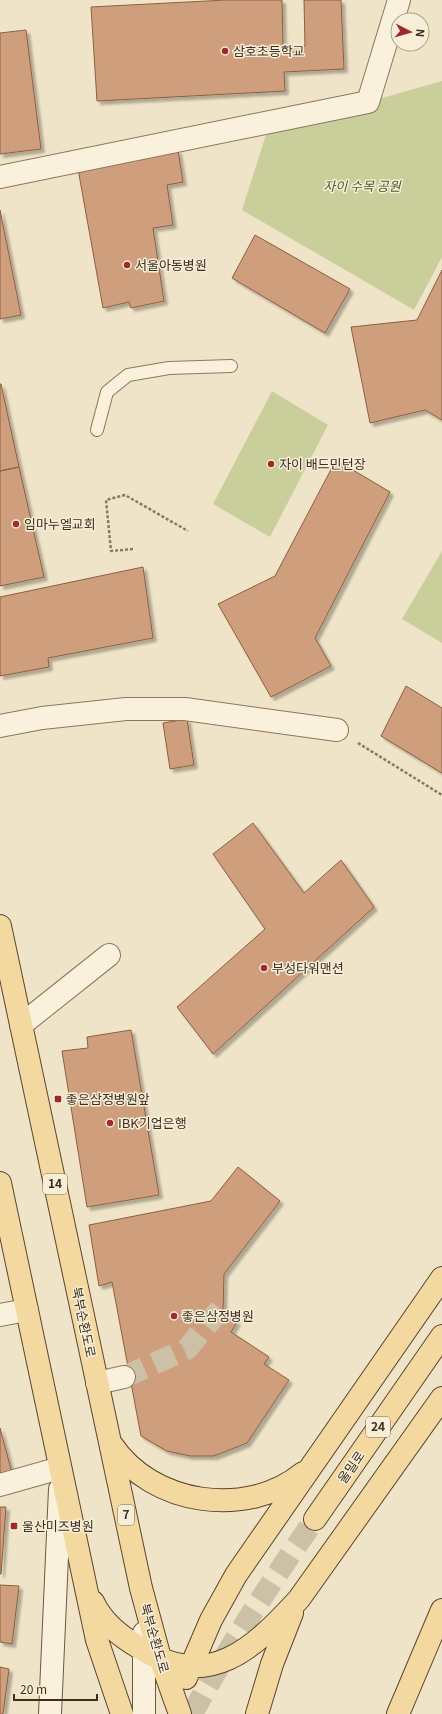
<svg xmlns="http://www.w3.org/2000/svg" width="442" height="1714" font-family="Georgia,'Noto Sans KR',serif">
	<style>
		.green { fill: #c9cf9b }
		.building { fill: #cf9f7d; stroke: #8d5f41; filter: url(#shadow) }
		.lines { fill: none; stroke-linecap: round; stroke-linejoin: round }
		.minor-tunnel { stroke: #ccc0a6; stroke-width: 22; stroke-dasharray: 22 11; stroke-linecap: butt }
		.secondary-tunnel { stroke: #ccc0a6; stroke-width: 22; stroke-dasharray: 22 11; stroke-linecap: butt }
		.service-casing { stroke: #8d765c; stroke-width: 14 }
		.minor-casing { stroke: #8d765c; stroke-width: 24 }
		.secondary-casing { stroke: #6f573f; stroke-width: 24 }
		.primary-casing { stroke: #5b4430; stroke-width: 24 }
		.path { stroke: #8d765c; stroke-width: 2.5; stroke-dasharray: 3 2; stroke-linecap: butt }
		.service { stroke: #faf1dc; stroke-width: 12 }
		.minor { stroke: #faf1dc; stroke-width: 22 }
		.secondary { stroke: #faf1dc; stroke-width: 22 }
		.primary { stroke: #f3d9a0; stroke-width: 22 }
		.poi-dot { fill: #9e2a2b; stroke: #f7eed8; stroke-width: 1.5 }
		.labels { text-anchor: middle; stroke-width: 3; stroke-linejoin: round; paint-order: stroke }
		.shield { fill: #f7eed8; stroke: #756857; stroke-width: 1 }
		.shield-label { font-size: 12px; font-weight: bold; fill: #3d2e20 }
		.poi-label { font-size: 13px; fill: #3d2e20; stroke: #f7eed8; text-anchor: start }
		.park-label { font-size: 13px; font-style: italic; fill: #4d5a26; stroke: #f7eed8 }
		.street-label { font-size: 13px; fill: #3d2e20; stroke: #f7eed8 }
	</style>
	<defs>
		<filter id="shadow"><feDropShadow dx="3.5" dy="3.5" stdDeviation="1" flood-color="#0004"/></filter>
	</defs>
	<rect width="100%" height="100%" fill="#f0e4c8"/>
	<path class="green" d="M442,81V257L414,310L242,210L270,122L368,102Z
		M272,391L328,425L270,537L213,504Z
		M442,551V643L402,619Z"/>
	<path class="building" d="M226,0H282L283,47L305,46L304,0H341L344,69L284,72L285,91L97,101L91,7Z
		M26,30L41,149L0,154V33Z
		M178,150L183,182L167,185L173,225L153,228L164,301L131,308L129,302L103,308L78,169Z
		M0,210L21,315L0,319Z
		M255,235L350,289L325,333L232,278Z
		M442,270V420L425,410L370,423L351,327L417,320Z
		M1,384L19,467L0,471V384Z
		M336,460L390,492L315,638L331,666L271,697L218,604L275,576Z
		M19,467L44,577L0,586V471Z
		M143,567L153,638L48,658L49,667L0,676V597Z
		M406,686L442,708V773L381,736Z
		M187,719L194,765L170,769L163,723Z
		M253,823L304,893L341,860L374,907L213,1054L177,1007L265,929L213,854Z
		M131,1030L159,1195L87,1207L62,1051L88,1048L87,1037Z
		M238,1167L280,1201L224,1274L223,1311L237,1322L231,1332L269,1357L264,1364L289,1380L247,1443L214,1456H190L167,1451L141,1436L112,1282L99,1286L89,1225L211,1201Z
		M0,1428L12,1473L0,1476Z
		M0,1507H6L1,1574H0Z
		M0,1585L19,1586L12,1644L0,1642Z
		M0,1667L9,1669L3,1714H0Z"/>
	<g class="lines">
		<path class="minor-tunnel" d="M124,1377L187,1349L226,1302"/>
		<path class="secondary-tunnel" d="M192,1714C229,1646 271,1582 315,1519"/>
		<g class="service-casing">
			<path id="service" d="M97,430L107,392L128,375L169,368L231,366"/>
		</g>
		<g class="minor-casing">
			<path id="minor" d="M0,177L368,102L399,0
				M0,726L42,718L126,709H185L337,730
				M21,1025L109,955
				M0,1315L27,1310
				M97,1383L124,1377
				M0,1485L60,1468"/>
		</g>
		<g class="secondary-casing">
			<path id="secondary" d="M50,1714L60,1489
				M144,1714V1633"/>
		</g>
		<g class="primary-casing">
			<path id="primary" d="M0,926L141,1588L160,1658L180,1714
				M0,1183L97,1640L122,1714
				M112,1445C152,1505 247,1519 303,1473
				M315,1519L442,1336
				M93,1602C103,1623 120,1636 140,1648C209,1692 253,1649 299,1599L442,1398
				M186,1678L211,1620L236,1575L442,1278
				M257,1714L272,1664L292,1613
				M398,1714L442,1610"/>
		</g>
		<path class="path" d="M133,549L111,551L106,500L125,495L188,531
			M358,743L442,795"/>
		<use href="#service" class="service"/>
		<use href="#minor" class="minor"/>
		<use href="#secondary" class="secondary"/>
		<use href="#primary" class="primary"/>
	</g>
	<g class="poi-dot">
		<circle cx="225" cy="51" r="4"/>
		<circle cx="127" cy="265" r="4"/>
		<circle cx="271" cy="464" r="4"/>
		<circle cx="16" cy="524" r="4"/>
		<circle cx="264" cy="968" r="4"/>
		<rect x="54" y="1095" width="8" height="8" rx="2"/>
		<circle cx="110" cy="1123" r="4"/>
		<circle cx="174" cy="1316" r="4"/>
		<rect x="10" y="1522" width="8" height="8" rx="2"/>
	</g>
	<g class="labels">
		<g class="shield">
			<rect x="43" y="1174" width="24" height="20" rx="3"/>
			<rect x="366" y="1417" width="24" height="20" rx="3"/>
			<rect x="118" y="1505" width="16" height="20" rx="3"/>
		</g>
		<g class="shield-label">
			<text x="55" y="1188">14</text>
			<text x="378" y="1431">24</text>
			<text x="126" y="1519">7</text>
		</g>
		<g class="poi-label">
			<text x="233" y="56">삼호초등학교</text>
			<text x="135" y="270">서울아동병원</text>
			<text x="279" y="469">자이 배드민턴장</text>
			<text x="24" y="529">임마누엘교회</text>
			<text x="272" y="973">부성타워맨션</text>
			<text x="66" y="1104">좋은삼정병원앞</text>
			<text x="118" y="1128">IBK기업은행</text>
			<text x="182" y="1321">좋은삼정병원</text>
			<text x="22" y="1531">울산미즈병원</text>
		</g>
		<g class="park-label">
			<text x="362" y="191">자이 수목 공원</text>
		</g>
		<g class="street-label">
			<text transform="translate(84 1322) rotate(78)" y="5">북부순환도로</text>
			<text transform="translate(351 1467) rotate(-55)" y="5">울밀로</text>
			<text transform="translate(155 1638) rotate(74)" y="5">북부순환도로</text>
		</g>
	</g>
	<g transform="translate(410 32) rotate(96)"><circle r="19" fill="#f7eed8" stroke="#ada18e"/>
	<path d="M0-3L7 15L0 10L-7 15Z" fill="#9e2a2b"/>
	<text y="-6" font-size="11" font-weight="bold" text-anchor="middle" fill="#3d2e20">N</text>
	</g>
	<path d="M14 1694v6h83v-6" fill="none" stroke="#3d2e20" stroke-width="2"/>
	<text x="20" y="1694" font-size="12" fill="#3d2e20" stroke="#f7eed8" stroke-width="3" paint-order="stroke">20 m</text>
</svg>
